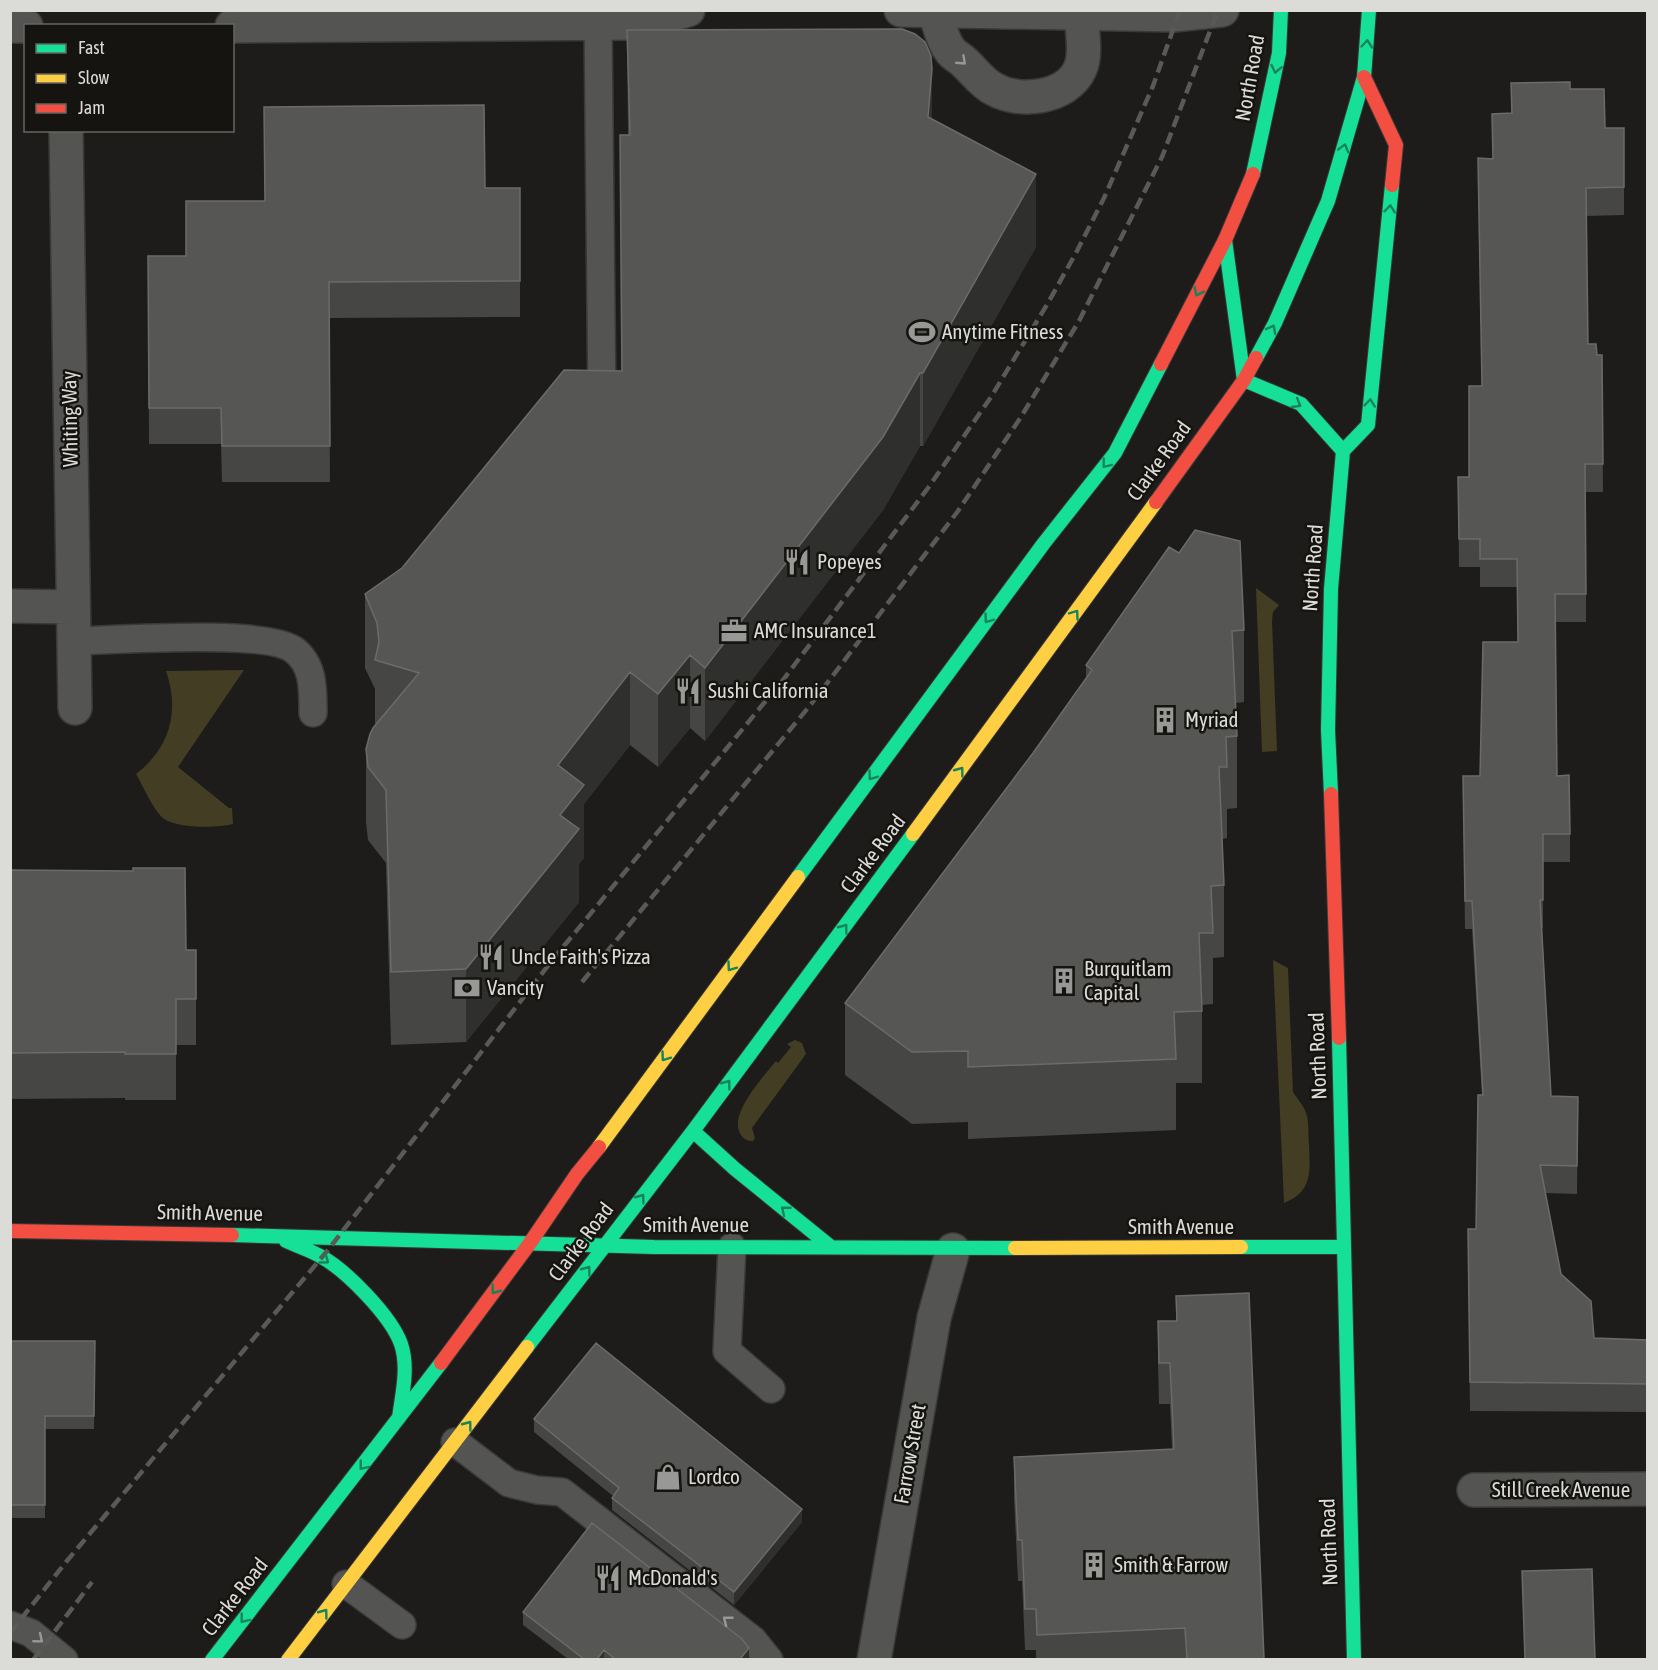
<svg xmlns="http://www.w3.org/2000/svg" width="1658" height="1670" font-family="'Asap Condensed',sans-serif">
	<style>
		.green { fill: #423d23 }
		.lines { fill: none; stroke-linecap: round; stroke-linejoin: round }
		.lane-casing { stroke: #393937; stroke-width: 30 }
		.street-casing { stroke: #393937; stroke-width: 36 }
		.fast-casing { stroke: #393937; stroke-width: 16 }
		.slow-casing { stroke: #393937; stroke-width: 16 }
		.jam-casing { stroke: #393937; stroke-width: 16 }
		.lane { stroke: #545452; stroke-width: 27 }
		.street { stroke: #545452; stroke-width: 33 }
		.fast { stroke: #16e098; stroke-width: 14 }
		.slow { stroke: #ffcf43; stroke-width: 14 }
		.jam { stroke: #f24e42; stroke-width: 14 }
		.rail { stroke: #595958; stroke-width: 4.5; stroke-dasharray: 12 6; stroke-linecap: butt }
		.wall { fill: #464644 }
		.shaded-wall { fill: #2f2f2d }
		.building { fill: #565654; stroke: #6b6b69; stroke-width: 1.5 }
		.oneway { stroke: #16845b }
		.oneway2 { stroke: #989895 }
		.labels { text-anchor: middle; stroke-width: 5; stroke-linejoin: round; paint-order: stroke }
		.street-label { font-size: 21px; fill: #dbdbd8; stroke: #151410 }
		.poi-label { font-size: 21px; fill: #dbdbd8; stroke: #151410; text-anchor: start }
	</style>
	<rect width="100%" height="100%" fill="#1d1c1a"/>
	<path class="green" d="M1256,588L1279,605L1273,612L1272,621L1277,751L1262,752Z
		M244,670L178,767L229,808H232L233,824C217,828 176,829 163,818C154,811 143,786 136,774C170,748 180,711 166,671Z
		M1273,960L1288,968L1293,1092C1298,1100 1305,1107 1307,1116C1309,1125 1308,1135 1309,1144C1310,1171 1313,1192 1284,1203Z
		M795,1040L802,1043L806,1054L752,1128L755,1138L753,1141C747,1141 744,1139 741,1135C727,1115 764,1076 776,1061L778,1063L791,1047L787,1044Z"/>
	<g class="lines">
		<g class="lane-casing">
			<path id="lane" d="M598,24L602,407
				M74,641C114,640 268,629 294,650C314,665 313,690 313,713
				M732,1247L727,1351L771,1389
				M455,1442L509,1483L537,1490L562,1492L753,1640L769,1660
				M346,1584L402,1625
				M10,1625L31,1633L64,1660"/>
		</g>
		<g class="street-casing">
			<path id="street" d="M901,10L1174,15L1222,10
				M934,11C939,23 942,40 950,50C953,55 960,58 964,62C974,71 982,83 994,89C1020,104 1067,98 1080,69C1087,54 1082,31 1081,15
				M10,26H26
				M232,26L640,23L688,10
				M66,130L75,708
				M10,606L72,607
				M1474,1490L1648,1489
				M874,1660L934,1318L953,1250"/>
		</g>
		<g class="fast-casing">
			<path id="fast" d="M1253,174L1279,53L1281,10
				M1225,240L1244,380
				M1256,358L1275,323L1328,201L1364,77L1369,10
				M1244,380L1301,404L1343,451
				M1331,794L1328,730L1331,589L1343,451L1368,425L1392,185
				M798,877L1044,543L1115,453L1161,364
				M1339,1038L1354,1660
				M693,1131L735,1169L831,1247
				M232,1235L654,1247L1015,1248
				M286,1241C297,1246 310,1250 320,1256C346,1270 391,1316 401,1344C409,1368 402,1394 399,1418
				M1241,1247H1344
				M527,1347L693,1131L913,834
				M212,1660L441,1363"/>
		</g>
		<g class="slow-casing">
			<path id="slow" d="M913,834L1156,502
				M599,1147L798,877
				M1015,1248L1241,1247
				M288,1660L527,1347"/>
		</g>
		<g class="jam-casing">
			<path id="jam" d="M1364,77L1396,145L1392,185
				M1161,364L1225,240L1253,174
				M1156,502L1244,380L1256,358
				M1331,794L1339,1038
				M10,1231L232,1235
				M441,1363L530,1243L577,1174L599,1147"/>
		</g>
		<use href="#lane" class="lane"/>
		<use href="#street" class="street"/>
		<use href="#fast" class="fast"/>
		<use href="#slow" class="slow"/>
		<use href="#jam" class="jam"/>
		<path class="rail" d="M582,982L812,703L958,511L1021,417L1079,321L1162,157L1218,10
			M10,1633L66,1562L328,1250L554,958L783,680L928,488L991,397L1048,303L1077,251L1104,198L1153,86L1180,10
			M33,1660L92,1582"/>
	</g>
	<path class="wall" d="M627,30L932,119L1036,247L923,446H920L883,510L705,741L690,728L658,767L630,745L584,804V858L579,864V902L466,1042L391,1045L386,863L368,840L366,822V749L375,726V689L365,668V594L402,568L621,371L620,135H628Z
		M1511,83L1570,89L1605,128H1624V215L1586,216L1588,344L1597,355H1602L1603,492H1586V622H1555L1557,776L1570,834V862H1543V928H1542L1551,1096L1578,1097L1577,1194L1545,1193L1561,1274L1594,1338L1647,1340V1412L1470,1411L1468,1257L1476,1229L1482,1095L1472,929H1465L1463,776H1480L1518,642L1517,587H1480V567H1459L1458,477H1469L1482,386L1478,158L1493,159L1511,113Z
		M485,188H520V317L329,318L330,482H222L221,444H149L148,256H186L264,201Z
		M1169,547L1244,630V702L1236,703L1237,736V808L1227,809V838L1222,839L1224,885V957L1213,958V1004L1202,1005V1083H1176V1130L968,1139V1122L912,1124L845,1075V1003L1033,753L1086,678V665Z
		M10,870L186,950H196V1045H176V1100H125V1098L10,1099Z
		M1176,1296L1264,1659H1036V1650H1025L1022,1581H1018L1014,1498V1457L1172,1449L1170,1404H1159L1158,1362V1321H1176Z
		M10,1341H95L94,1429H45V1518H10Z
		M534,1419L802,1522L734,1605L612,1510V1498L613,1496L534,1432Z
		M523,1612L749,1659H568L523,1625Z"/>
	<path class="shaded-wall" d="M932,69V142L928,117Z
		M1036,174V247L923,446V373Z
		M920,373V446L883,510L705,741V668Z
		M690,655V728L658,767V694Z
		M630,672V745L584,804V858L579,864V902L466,1042V969L558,765Z
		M802,1509V1522L734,1605V1592Z
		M749,1648V1659H740Z
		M604,1650V1659H597Z"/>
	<path class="building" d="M902,29L915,34L925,42L931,56L932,69L928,117L1036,174L923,373H920L883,437L705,668L690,655L658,694L630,672L558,765L584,785L560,815L579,829L466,969L391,972L386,790L368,767L366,749L370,734L373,728L419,673L375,660L379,642L377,623L365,594L402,568L564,370L622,371L620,135H630L627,30Z
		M1570,82V89H1604L1605,128H1624V187L1586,188L1588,344H1596L1597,355H1602L1603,464H1585L1586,594H1555L1557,776L1569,775L1570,834H1543V900H1540L1551,1096L1578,1097L1577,1166L1540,1165L1561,1274L1591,1301L1594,1338L1647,1340V1384L1470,1382L1468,1229H1476L1478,1095H1483L1472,901H1465L1463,776H1480L1483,642H1518L1517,559H1480V539H1459L1458,477H1469V386H1482L1478,158L1493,159L1492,114L1512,113L1511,83Z
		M484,105L485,188H520V281L329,282L330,446H222L221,408H149L148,256H186V201H265L264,107Z
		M1195,530L1240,541L1244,630L1232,631L1237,736L1226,737L1227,767H1219L1224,885L1211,886L1213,933H1199L1202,1011L1174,1012L1176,1059L968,1067V1051L912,1052L845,1003L1033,753L1092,670L1086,665L1169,547L1179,553Z
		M133,868H185L186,950H196V999H176V1054H125V1052L10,1053V870L133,871Z
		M1249,1293L1264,1659H1187L1185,1628L1037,1635L1036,1609H1025L1022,1540H1018L1014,1457L1174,1449L1170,1363H1159L1158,1321H1177L1176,1296Z
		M10,1341H95L94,1416H45V1505H10Z
		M596,1343L802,1509L734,1592L612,1498L619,1488L534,1419Z
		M592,1523L742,1639L749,1648L740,1659H615L604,1650L597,1659H584L523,1612Z
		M1592,1569L1595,1659H1525L1522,1571Z"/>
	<defs><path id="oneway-chevron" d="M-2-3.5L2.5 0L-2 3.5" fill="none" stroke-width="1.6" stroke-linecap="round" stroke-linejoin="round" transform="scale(1.5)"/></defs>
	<g class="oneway">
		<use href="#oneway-chevron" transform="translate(1367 44) rotate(-85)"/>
		<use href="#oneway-chevron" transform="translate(1276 69) rotate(102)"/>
		<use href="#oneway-chevron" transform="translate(1344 148) rotate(-74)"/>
		<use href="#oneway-chevron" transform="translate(1390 209) rotate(-84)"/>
		<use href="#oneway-chevron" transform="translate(1198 292) rotate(117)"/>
		<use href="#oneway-chevron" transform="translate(1272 329) rotate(-62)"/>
		<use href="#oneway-chevron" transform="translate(1370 403) rotate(-84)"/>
		<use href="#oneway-chevron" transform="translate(1297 404) rotate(31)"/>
		<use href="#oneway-chevron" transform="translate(1106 464) rotate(128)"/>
		<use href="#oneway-chevron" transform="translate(1075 614) rotate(-54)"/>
		<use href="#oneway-chevron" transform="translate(988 619) rotate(126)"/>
		<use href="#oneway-chevron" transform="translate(960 771) rotate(-53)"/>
		<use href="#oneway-chevron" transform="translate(872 776) rotate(126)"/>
		<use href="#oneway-chevron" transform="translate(844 928) rotate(-53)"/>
		<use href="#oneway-chevron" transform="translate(731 967) rotate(126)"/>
		<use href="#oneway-chevron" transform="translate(665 1057) rotate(126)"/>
		<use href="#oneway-chevron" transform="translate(727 1084) rotate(-53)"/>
		<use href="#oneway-chevron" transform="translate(641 1198) rotate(-53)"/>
		<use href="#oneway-chevron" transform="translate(785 1210) rotate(-141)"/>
		<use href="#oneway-chevron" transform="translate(325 1260) rotate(36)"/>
		<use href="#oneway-chevron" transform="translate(587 1270) rotate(-53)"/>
		<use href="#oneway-chevron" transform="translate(495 1290) rotate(127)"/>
		<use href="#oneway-chevron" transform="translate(468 1425) rotate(-53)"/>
		<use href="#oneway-chevron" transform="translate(363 1466) rotate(128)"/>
		<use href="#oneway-chevron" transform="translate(324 1613) rotate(-53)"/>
		<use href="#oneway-chevron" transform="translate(244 1619) rotate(128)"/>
	</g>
	<g class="oneway2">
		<use href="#oneway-chevron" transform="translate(962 61) rotate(43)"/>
		<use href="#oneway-chevron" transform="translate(727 1620) rotate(-142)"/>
		<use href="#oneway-chevron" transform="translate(39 1639) rotate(39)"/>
	</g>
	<defs>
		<g id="stadium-bare" transform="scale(2.07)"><path d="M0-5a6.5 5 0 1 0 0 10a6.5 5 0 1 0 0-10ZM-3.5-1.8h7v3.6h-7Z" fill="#989896" stroke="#151410" stroke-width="2.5" paint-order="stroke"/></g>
		<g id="restaurant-bare" transform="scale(2.07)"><path d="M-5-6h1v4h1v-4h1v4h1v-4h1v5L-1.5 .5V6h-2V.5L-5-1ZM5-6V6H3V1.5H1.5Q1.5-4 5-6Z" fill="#989896" stroke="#151410" stroke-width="2.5" paint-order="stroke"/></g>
		<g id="office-bare" transform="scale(2.07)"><path d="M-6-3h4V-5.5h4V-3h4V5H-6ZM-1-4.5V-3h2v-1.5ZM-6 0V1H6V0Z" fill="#989896" stroke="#151410" stroke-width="2.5" paint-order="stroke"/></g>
		<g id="building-bare" transform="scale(2.07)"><path d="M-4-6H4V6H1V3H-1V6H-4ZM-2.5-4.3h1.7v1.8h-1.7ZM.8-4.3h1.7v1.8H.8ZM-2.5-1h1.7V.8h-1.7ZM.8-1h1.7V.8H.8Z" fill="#989896" stroke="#151410" stroke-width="2.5" paint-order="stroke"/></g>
		<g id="bank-bare" transform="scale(2.07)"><path d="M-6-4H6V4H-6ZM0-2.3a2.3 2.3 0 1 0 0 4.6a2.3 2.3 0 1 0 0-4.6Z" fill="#989896" stroke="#151410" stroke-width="2.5" paint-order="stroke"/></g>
		<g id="shop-bare" transform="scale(2.07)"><path d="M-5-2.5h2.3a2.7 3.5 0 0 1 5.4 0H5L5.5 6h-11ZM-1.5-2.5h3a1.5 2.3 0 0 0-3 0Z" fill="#989896" stroke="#151410" stroke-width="2.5" paint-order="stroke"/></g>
	</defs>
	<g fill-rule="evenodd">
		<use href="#stadium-bare" x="922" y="332"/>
		<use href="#restaurant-bare" x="797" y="562"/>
		<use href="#office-bare" x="734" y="631"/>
		<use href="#restaurant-bare" x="688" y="691"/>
		<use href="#building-bare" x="1165" y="720"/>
		<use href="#restaurant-bare" x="491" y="957"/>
		<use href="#building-bare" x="1064" y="981"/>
		<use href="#bank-bare" x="467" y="988"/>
		<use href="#shop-bare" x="668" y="1477"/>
		<use href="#building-bare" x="1094" y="1565"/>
		<use href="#restaurant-bare" x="608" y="1578"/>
	</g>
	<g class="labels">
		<g class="street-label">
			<text transform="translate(1250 78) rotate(-80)" y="7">North Road</text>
			<text transform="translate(70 419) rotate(-91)" y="7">Whiting Way</text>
			<text transform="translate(1159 461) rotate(-54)" y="7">Clarke Road</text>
			<text transform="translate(1313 568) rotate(-86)" y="7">North Road</text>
			<text transform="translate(873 854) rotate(-53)" y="7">Clarke Road</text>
			<text transform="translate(1318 1056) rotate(-92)" y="7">North Road</text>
			<text transform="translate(210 1213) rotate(1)" y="7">Smith Avenue</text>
			<text x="696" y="1232">Smith Avenue</text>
			<text x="1181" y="1234">Smith Avenue</text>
			<text transform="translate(581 1242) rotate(-53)" y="7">Clarke Road</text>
			<text transform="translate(910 1454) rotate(-80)" y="7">Farrow Street</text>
			<text x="1561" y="1497">Still Creek Avenue</text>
			<text transform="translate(1329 1542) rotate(-92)" y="7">North Road</text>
			<text transform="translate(235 1597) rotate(-52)" y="7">Clarke Road</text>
		</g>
		<g class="poi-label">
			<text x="942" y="339">Anytime Fitness</text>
			<text x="817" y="569">Popeyes</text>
			<text x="754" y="638">AMC Insurance1</text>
			<text x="708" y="698">Sushi California</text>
			<text x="1185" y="727">Myriad</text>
			<text x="511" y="964">Uncle Faith's Pizza</text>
			<text x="1084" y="976">Burquitlam<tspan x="1084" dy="24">Capital</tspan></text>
			<text x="487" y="995">Vancity</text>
			<text x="688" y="1484">Lordco</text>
			<text x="1114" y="1572">Smith &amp; Farrow</text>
			<text x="628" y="1585">McDonald's</text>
		</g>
	</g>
	<rect width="1658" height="1670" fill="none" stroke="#dbdbd8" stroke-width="24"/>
	<rect x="24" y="24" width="210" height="108" fill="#151410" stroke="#646460" stroke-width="1.5"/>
	<rect x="36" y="44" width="30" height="9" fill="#16e098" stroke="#646460" stroke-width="1.5"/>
	<text x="78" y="54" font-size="18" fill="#dbdbd8">Fast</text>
	<rect x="36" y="74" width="30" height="9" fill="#ffcf43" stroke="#646460" stroke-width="1.5"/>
	<text x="78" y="84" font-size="18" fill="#dbdbd8">Slow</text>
	<rect x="36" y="104" width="30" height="9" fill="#f24e42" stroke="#646460" stroke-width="1.5"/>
	<text x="78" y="114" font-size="18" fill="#dbdbd8">Jam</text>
</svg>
